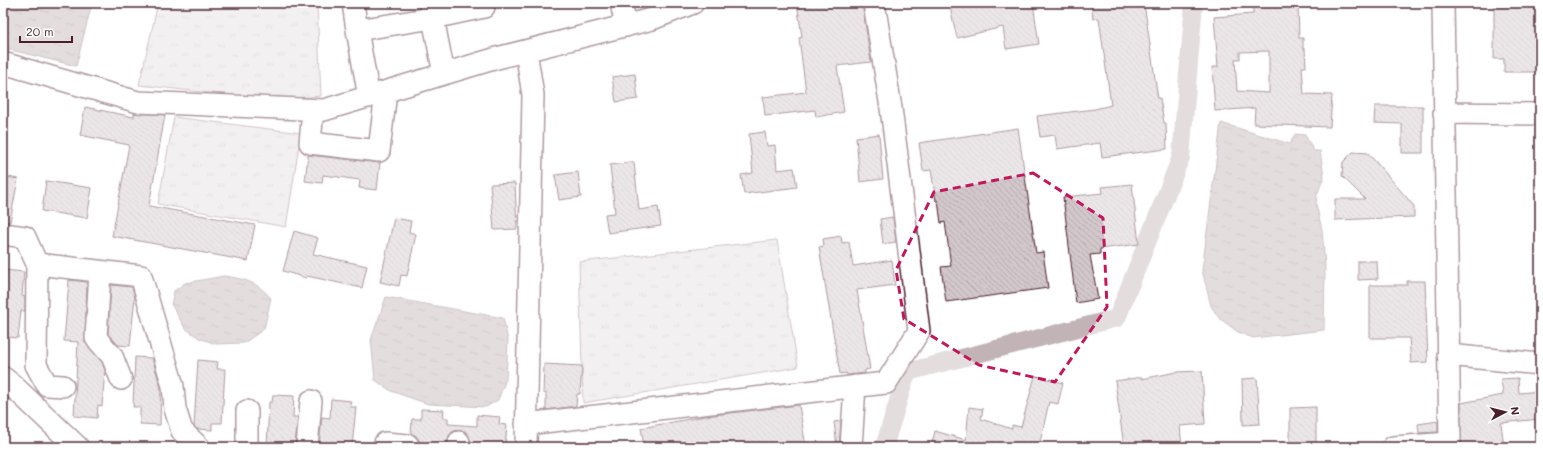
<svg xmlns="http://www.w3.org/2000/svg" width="1543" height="450" font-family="Mali,sans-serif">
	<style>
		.grass { fill: url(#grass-tufts); stroke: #987e86 }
		.water { fill: url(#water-ripples); stroke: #91787e }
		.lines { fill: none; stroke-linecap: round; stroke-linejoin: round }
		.canal { stroke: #c1b3b6; stroke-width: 18 }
		.building { fill: url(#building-back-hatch); stroke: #4a1f2b; fill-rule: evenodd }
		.street-casing { stroke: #4a1f2b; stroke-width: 24 }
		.secondary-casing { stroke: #4a1f2b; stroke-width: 25 }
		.street { stroke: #fff; stroke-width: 21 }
		.secondary { stroke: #fff; stroke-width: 22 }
		.marked { fill: none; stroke: #c2185b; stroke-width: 3; stroke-dasharray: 8 5; stroke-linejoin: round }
	</style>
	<defs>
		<pattern id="grass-tufts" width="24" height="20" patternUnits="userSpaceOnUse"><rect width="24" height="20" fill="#e5dee0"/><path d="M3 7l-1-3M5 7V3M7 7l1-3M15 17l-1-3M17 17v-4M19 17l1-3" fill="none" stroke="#c6bec0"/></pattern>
		<pattern id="water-ripples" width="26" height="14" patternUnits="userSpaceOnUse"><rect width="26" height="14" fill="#c1b3b6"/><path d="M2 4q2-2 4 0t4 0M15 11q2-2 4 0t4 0" fill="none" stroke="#9f9194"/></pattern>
		<pattern id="building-back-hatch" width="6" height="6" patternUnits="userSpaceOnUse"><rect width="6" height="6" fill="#d2c7cb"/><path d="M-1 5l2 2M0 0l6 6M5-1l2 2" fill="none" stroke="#b6aaae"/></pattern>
	</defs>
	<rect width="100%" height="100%" fill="#fff"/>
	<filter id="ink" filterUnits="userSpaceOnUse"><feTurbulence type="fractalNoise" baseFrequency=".025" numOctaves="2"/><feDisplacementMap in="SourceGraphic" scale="8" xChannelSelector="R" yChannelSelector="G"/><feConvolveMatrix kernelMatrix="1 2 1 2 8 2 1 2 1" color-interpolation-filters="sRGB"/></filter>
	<g filter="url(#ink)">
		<path class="grass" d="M158,3H317L321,96L274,100L139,85Z
			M174,117L301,133L286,227L158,204Z
			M777,240L798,367L583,403L579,262Z"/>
		<path class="water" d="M3,3H92L76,66L3,48Z
			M1221,123L1290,144L1295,134L1305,135L1314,151H1320L1324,176L1317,195L1316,204L1322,230L1325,265L1324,330L1253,338L1238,332L1219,318L1211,306L1202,270Z
			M224,276C245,279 257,282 271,298L264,329L244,343L216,344L199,338L185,328L171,304L174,291L185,283Z
			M386,297L503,318L508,340L507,361L506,379L498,400L486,407L428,404L391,391L375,380L371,340Z"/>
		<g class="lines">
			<path class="canal" d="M884,447L907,372L1117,318L1181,157L1194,3"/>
		</g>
		<path class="building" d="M797,3H862L871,62L837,66L844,112L816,117L815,110L765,116L763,97L806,92L799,38L802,37Z
			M949,3H1033L1039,44L1006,49L1003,27L957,38Z
			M1091,3H1144L1158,99L1160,98L1164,123H1166L1167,149L1102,157L1100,143L1057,149L1055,135L1040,137L1037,116L1095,109L1111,105L1099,18L1093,19Z
			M1253,3H1298L1299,38H1303V49H1305L1306,67H1302L1304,94L1332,95L1330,127L1254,124L1255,108L1215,111L1212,67H1218L1214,17L1253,14ZM1269,51V93L1237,91L1235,59H1240V52Z
			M1494,3H1540V72H1504V59H1494Z
			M635,74L638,99L616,102L612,77Z
			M1375,106H1423V153H1402V124L1374,123Z
			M85,107L134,117V113L165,115L149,206L255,225L248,261L112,236L129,145L80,135Z
			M1018,128L1036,253L1043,252L1048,288L946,302L941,267L951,266L945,222L941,223L938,201H936L931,170L923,171L919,143Z
			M765,132L767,146L775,145L777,170L794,168L797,187L744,194L741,175L753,173L749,134Z
			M879,134L883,179L860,182L856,137Z
			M1353,152L1368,153L1414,206V217L1335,220V199H1365L1342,176L1343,162Z
			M308,155L380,163L377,190L359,188L360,180L323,175L322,183L305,181Z
			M634,162L639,210L658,207L661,226L608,233L605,214L615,213L610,165Z
			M578,172L581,197L559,200L555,175Z
			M3,176L18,179L10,222L3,221Z
			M46,181L92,188L87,218L42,211Z
			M515,183L517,229L494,230L490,184Z
			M1132,184L1139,244L1100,249V254L1090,255L1098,299L1076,303L1063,197L1103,193L1102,187Z
			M893,217L896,242L883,244L880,219Z
			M394,218L411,221L409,232L416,234L407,276L401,275L399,286L380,282Z
			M294,231L318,238L313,254L367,266L362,288L307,276L306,278L283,271Z
			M841,236L842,243L849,242L853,266L892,260L895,285L857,290L870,369L865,370V373L847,375L846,373L840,374L819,247L824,246L823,239Z
			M1358,261H1377L1378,279L1358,280Z
			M4,270L24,272L22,296L25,297V311H21L18,338L3,337Z
			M69,280L87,282L85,342L102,362L105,370L102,406L98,405L97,418L74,416L78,342L64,341Z
			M1407,281H1425L1428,362L1411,363L1409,338H1370V285H1407Z
			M111,285L132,287L135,297L130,346L118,345L108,334Z
			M135,357L152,358L161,388L160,425L140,424V407H133Z
			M198,360L218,362L217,369H225L222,423H212V430L197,429L194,426Z
			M544,364L582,366L580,394H577L576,406L546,410V393H543Z
			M1202,371L1205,424L1180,426L1182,447H1124L1115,381L1142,377V379L1176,372Z
			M1035,376L1063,383L1058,404L1049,402L1039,447H931L935,431L966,440L969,407L983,409L981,419L1012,429V425L1021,427Z
			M1257,378L1260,424L1243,425L1242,379Z
			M1518,378L1519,393L1540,391V419L1501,423L1504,447H1461V403L1503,395L1501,379Z
			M273,395L294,396L293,417H298L295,444H293V447H267L269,402H272Z
			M331,399L351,401L350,407H356L352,447L319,446L322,417L330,418Z
			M799,405L806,447H644L641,428L705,416Z
			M1316,407V447H1290V408Z
			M421,409L444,410L443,418H448V424L477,426V415L500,417L499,424L507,425L505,447H471L469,436L465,431L459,430L453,431L449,436L447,447H420L419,440L415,435L411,434L412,419H421Z
			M841,421L839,446L837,447L834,422Z
			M1438,421V432L1419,433L1418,424Z"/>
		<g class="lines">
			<g class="street-casing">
				<path id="street" d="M353,3L357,30L433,18L484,7L483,3
					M430,3L444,74
					M621,3L626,26
					M357,30L369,97
					M3,63L138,102L324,110L497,58L652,19L693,3
					M313,110L310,143L379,151L386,92
					M1444,113L1540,114
					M3,234L25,237L37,264L141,276L173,386L175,409L182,431L199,447
					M37,264L36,365L47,385L63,386
					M100,272L96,338L112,356L121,379
					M1448,355L1540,364
					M526,424L886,383L919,331L891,108L874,3
					M247,447V411
					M307,447L311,401
					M385,447V443L408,445
					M459,447V442
					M526,447L533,95L526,51
					M851,447L855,386
					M1393,447L1450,443L1443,3"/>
			</g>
			<g class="secondary-casing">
				<path id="secondary" d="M3,378L12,385L77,447"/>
			</g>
			<use href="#street" class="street"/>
			<use href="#secondary" class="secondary"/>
		</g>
	</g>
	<path d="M0 0H1543V450H0ZM1033,173L1103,218L1107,307L1055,382L979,365L904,319L896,270L934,192Z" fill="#fff" fill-opacity=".55" fill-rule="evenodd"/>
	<path class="marked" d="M1033,173L1103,218L1107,307L1055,382L979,365L904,319L896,270L934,192Z"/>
	<rect width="1543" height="450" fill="none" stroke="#fff" stroke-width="16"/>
	<rect x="8" y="8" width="1527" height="434" fill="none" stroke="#4a1f2b" stroke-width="1.5" filter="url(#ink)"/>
	<g transform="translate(1505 412) rotate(83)" stroke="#ffffff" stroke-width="3" paint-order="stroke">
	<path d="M0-3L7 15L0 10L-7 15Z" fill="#4a1f2b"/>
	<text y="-6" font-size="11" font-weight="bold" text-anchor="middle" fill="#4a1f2b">N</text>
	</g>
	<path d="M20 36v6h52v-6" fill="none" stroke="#4a1f2b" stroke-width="2"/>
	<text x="26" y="36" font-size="12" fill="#4a1f2b" stroke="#ffffff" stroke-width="3" paint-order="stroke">20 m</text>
</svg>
